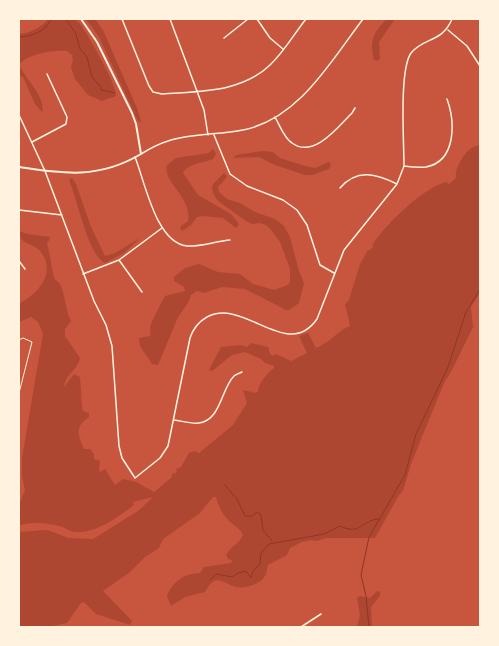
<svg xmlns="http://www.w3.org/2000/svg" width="499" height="646" font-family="Inter,sans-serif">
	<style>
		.green { fill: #ae4732 }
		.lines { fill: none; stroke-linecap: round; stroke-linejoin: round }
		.stream { stroke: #8f3625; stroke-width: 1 }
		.service { stroke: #fff3e0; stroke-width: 1 }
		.minor { stroke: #fff3e0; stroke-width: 1.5 }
		.tertiary { stroke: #fff3e0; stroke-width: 2 }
	</style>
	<rect width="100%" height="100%" fill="#c8553d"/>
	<path class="green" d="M48,19H75L81,25C89,37 117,85 116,96L102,101L88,95L75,79L71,67L73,60L72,55L67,51C55,50 26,54 19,65C25,78 46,97 42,112L35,104L23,77L19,75V34C28,34 43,27 48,19Z
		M86,19H95L103,30L137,108L141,122L138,121L99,37Z
		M387,19H395L379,42L380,59L377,61L374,60C369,42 373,32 387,19Z
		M480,145V293L471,307L473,327L452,370L444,383L411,464L403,491L399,495L375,538H326L317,541L311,540L302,542L290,548L287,555L268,565C267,568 267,571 266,574C262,584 246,589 236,587C222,583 216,572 205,592L185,597L171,606L167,596C172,582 185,573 200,573L204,567L231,563L233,561L228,559L226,555C230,547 240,543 243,535C240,528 233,525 228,520C222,513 218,506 216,497H213L200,513L163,539L159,548L145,557L130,572L103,591L132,621L130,625L96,614L84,602L81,603L67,623L48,627L19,626V532L47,530L69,538L93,539L138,511L153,497L133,502L134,505C118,517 97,533 76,532C70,532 64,527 59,526C49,523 28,521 19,526V505L25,490L22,476V458L43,334L38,322L31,317L19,322V304C37,294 57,274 41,252C33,242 19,245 19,231L27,234L50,237L49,241L47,242L54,278C56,281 59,282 60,284C66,297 65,309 71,321L65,329V336L80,358C77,372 66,372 64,387L74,374L80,377L82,406L83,411L89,413V417C74,427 78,435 84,449H90L94,454V459L100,461L99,472L105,469L115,485L123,479L136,482L154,492L172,477V473L174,474L177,472L176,469L181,467L189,453L195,451L199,453L233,425L247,403L243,390L256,393L258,391C259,382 267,374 274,368V366L265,363L261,359L245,352L232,355L212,371L209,370L221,347L240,345L247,347L251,343L268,347L270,354L273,356L276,354L291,361L307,353L299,336L308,333L316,348C330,343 338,330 350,326L345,304L349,300L360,264L368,250H370L374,246L372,245C386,224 423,188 446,182L449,184L456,178C454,169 465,151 473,147C475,146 478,146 480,145Z
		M213,149L216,154L213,159C204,163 188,163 183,173L198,195L231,214L239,224L236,228L223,218L204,216L197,217L191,225L182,231L180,227L188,221C192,196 162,182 167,165L176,158L209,153Z
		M263,151L273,152L280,158L305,166L315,168L329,162L331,164L329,169L312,175H305L275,165L259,157L233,158L236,155Z
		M224,173L227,177L218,187L219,192L227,199L240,203L255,212L275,219L284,226L290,237L299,271L304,283L299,303L289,310H286L245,289L222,287L204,293L197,291L191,295L188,303L178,317L158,365L152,364L140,346L139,338L150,336C151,333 150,331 150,329C150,323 162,302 165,296L185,291L184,287L174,281V277L185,268L199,264L218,272L240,274L253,284L274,290L288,285L290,282V269L280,242L272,231L266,225L259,223L252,224L246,221L218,201L213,193L212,189L213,184Z
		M72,178L76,184L91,227L105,256L115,253L140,238L124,253L105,263C88,255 78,201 70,183L69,179Z
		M377,591L380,592V596L371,607L372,627H357L360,615L357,598L360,596L370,598Z"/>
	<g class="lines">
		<path class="stream" d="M66,19L76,34L80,49L87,57L92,77L101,87V90L115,93
			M19,37C32,36 46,32 51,19
			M225,485L237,499L245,516H252L257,512L261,515L263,530L272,541
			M210,580L216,574L232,577L238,573L246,571L251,578L253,571L260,564L261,553L269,544L324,534L340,526C361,536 361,520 379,519
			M369,627L366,596L361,575L369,537L405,475L416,434L448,367L466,312L480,289"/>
		<path class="service" d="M19,340L23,338L32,342L19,393"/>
		<path class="minor" d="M122,19L149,86L153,92L162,94C199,91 241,93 270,65C284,52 294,34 306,19
			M170,19L204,110L208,135
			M257,19L270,38L283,49
			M448,30L467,46L480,66
			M224,38L248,19
			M19,115L45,171L94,301L106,325L112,346L119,446L122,458L135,478L160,458L168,446L190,338C193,329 198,322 207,317C244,297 287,362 317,319L344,250L397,184L404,166C404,142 399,70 411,53C424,37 442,43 452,19
			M275,117C280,126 284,138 292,143C314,159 338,127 352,113L355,108
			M214,135L230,174L247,186L283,200L297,210L307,225L320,265L334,273
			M32,142L66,124L67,117L47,74
			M141,154C149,149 158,144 168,141C192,133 218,135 243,130C299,119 331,61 363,19
			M135,157C145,182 156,243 187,246C199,247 217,241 230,240
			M404,166C411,167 418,168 426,167C457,161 455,121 447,99
			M340,188C357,168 377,174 397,184
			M19,210L62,215
			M119,260L142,292
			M19,261L25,269
			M83,274L119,260L162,228
			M174,420C182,421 191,424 199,423C221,420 221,389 234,376C236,374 240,373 242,372
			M240,627H260
			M301,627L321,614"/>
		<path class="tertiary" d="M19,167C64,174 99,179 141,154L136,124L132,113L97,42L81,19"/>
	</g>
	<rect width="499" height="646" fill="none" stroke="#fff3e0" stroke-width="40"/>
</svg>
